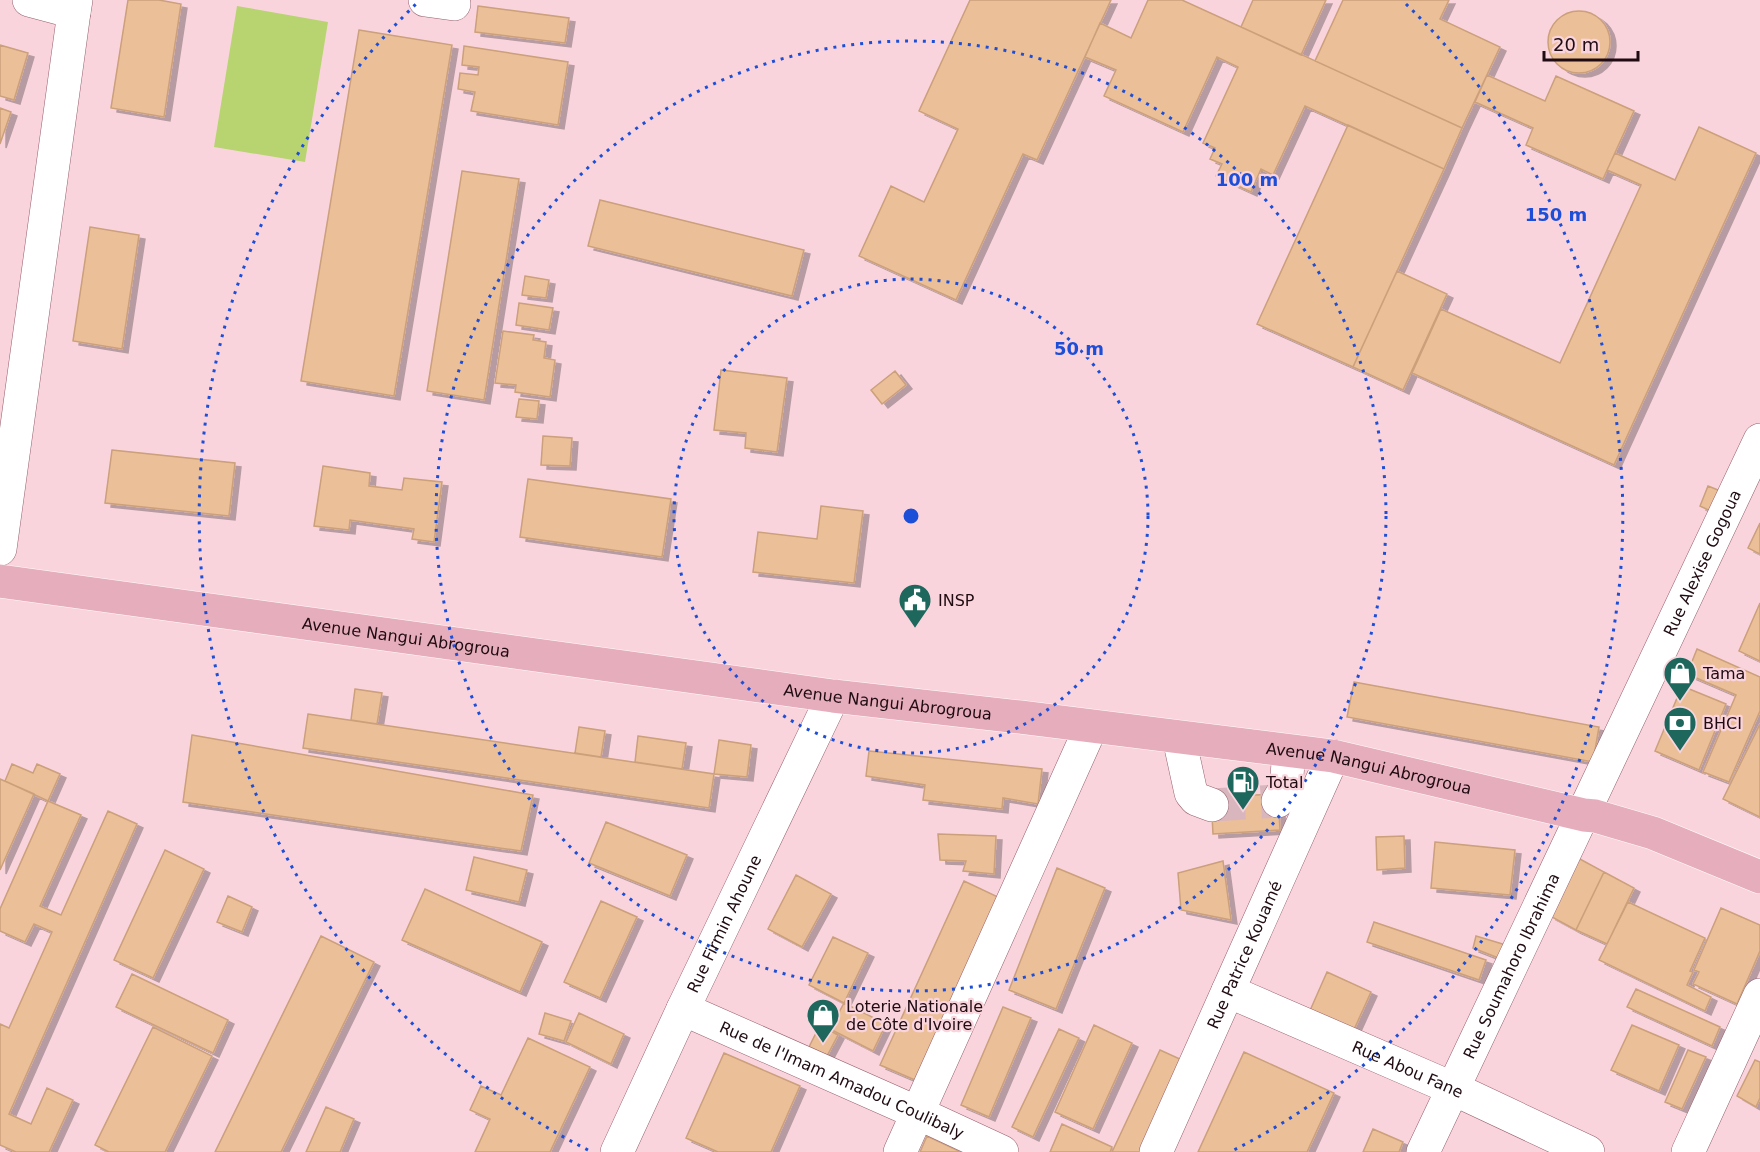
<svg xmlns="http://www.w3.org/2000/svg" width="1760" height="1152" font-family="'DejaVu Sans',sans-serif">
	<style>
		.green { fill: #b7d471 }
		.building { fill: #ebbf98; stroke: #cba07a; stroke-width: 1.5; filter: url(#shadow) }
		.lines { fill: none; stroke-linecap: round; stroke-linejoin: round }
		.minor-tunnel { stroke: #d9b6be; stroke-width: 33; stroke-dasharray: 33 16; stroke-linecap: butt }
		.minor-casing { stroke: #955f6d; stroke-width: 34 }
		.major-casing { stroke: #fff; stroke-width: 34 }
		.minor { stroke: #fff; stroke-width: 33 }
		.major { stroke: #e6adbc; stroke-width: 33 }
		.ring { fill: none; stroke: #1d4ed8; stroke-width: 3; stroke-dasharray: 3 6 }
		.labels { text-anchor: middle; stroke-width: 4.5; stroke-linejoin: round; paint-order: stroke }
		.street-label { font-size: 16px; fill: #1f0b11; stroke: #fad4dd }
		.poi-label { font-size: 16px; fill: #1f0b11; stroke: #fad4dd; text-anchor: start }
		.centre { fill: #1d4ed8; stroke: #fad4dd; stroke-width: 3 }
		.ring-label { font-size: 18px; text-anchor: middle; font-weight: bold; fill: #1d4ed8; stroke: #fad4dd; stroke-width: 4.5; stroke-linejoin: round; paint-order: stroke }
	</style>
	<defs>
		<filter id="shadow"><feDropShadow dx="6" dy="4" stdDeviation="0" flood-color="#0004"/></filter>
	</defs>
	<rect width="100%" height="100%" fill="#fad4dd"/>
	<path class="green" d="M237,6L328,22L305,162L214,147Z"/>
	<path class="building" d="M128,0H159L181,4L164,117L111,108Z
		M970,0H1111L1037,160L1023,154L956,300L859,256L891,186L924,202L958,129L919,111Z
		M1148,0H1182L1462,128L1444,169L1305,106L1273,175L1261,169L1251,192L1216,176L1222,164L1210,159L1215,148L1203,143L1238,67L1217,57L1183,132L1104,96L1116,70L1085,57L1100,23L1131,38Z
		M1253,0H1326L1301,55L1241,27Z
		M1343,0H1449L1440,19L1500,47L1462,128L1315,61Z
		M478,6L569,18L565,43L475,32Z
		M1548 42a31 31 0 1 1 62 0a31 31 0 1 1-62 0Z
		M359,30L452,45L394,396L301,381Z
		M0,45L28,53L14,100L0,96Z
		M464,46L568,62L558,125L471,111L475,92L458,89L460,73L478,75L479,67L462,65Z
		M1487,75L1545,101L1556,76L1634,111L1603,179L1526,145L1533,128L1475,102Z
		M0,108L11,112L0,144Z
		M1348,125L1444,169L1353,367L1257,324Z
		M1699,127L1756,153L1614,465L1412,373L1441,309L1560,363L1641,185L1607,170L1615,153L1675,180Z
		M462,171L519,179L484,400L427,391Z
		M600,200L804,250L792,296L588,246Z
		M90,227L139,235L122,349L73,341Z
		M1397,271L1447,294L1403,390L1353,367Z
		M525,276L549,280L546,298L522,295Z
		M519,303L553,308L549,330L516,325Z
		M503,331L534,335L533,340L546,342L544,358L555,360L550,397L515,392L516,385L495,383Z
		M721,370L787,378L777,452L745,448L746,433L714,430Z
		M895,371L906,385L882,404L871,390Z
		M519,399L539,401L537,419L516,417Z
		M543,436L572,438L570,466L541,465Z
		M112,450L235,463L229,516L105,503Z
		M323,466L370,473L369,486L402,490L404,478L442,482L434,542L412,539L414,529L350,520L349,530L314,526Z
		M528,479L671,499L662,557L520,537Z
		M1708,486L1728,494L1719,515L1700,506Z
		M821,506L863,511L854,583L753,572L758,532L817,539Z
		M1760,523V554L1748,548Z
		M1760,603V661L1739,651Z
		M1697,649L1760,677V711L1729,782L1703,772L1736,695L1687,674Z
		M1354,682L1599,727L1593,762L1347,717Z
		M1682,686L1726,704L1699,770L1655,751Z
		M355,689L382,693L377,724L351,720Z
		M308,714L714,774L709,808L303,748Z
		M1760,724V817L1723,799Z
		M579,727L605,731L601,757L575,753Z
		M192,735L533,795L521,851L183,802Z
		M638,736L686,743L682,769L635,762Z
		M719,740L751,745L747,777L714,774Z
		M869,751L1042,769L1038,804L1003,798L1002,809L923,800L925,785L866,776Z
		M12,764L33,773L37,764L60,774L48,801L5,781Z
		M0,779L34,794L0,870Z
		M1278,794L1280,830L1213,834L1211,797Z
		M48,801L81,815L40,906L61,915L108,811L137,824L9,1114L31,1124L47,1088L73,1100L49,1152H16L0,1145V1024L9,1028L52,932L34,924L25,942L0,931V909Z
		M606,822L687,855L670,896L589,863Z
		M938,834L996,836L994,874L963,871L966,861L940,860Z
		M1404,836L1405,868L1377,870L1376,837Z
		M1435,842L1515,850L1510,895L1431,888Z
		M165,850L204,869L153,978L114,960Z
		M474,857L527,870L519,902L466,890Z
		M1578,858L1604,872L1576,930L1550,916Z
		M1223,861L1231,920L1181,910L1178,873Z
		M1057,868L1105,888L1056,1009L1009,990Z
		M1604,872L1634,888L1607,944L1576,930Z
		M796,875L831,894L802,947L768,929Z
		M964,881L998,897L915,1080L880,1065Z
		M425,889L542,942L520,992L402,940Z
		M228,896L252,907L242,932L217,922Z
		M601,901L637,917L600,998L564,982Z
		M1628,902L1705,938L1690,971L1693,972L1687,985L1711,997L1705,1011L1599,960Z
		M1721,908L1760,925V951L1737,1004L1693,984L1699,972L1694,970Z
		M1374,922L1486,960L1479,980L1367,942Z
		M321,936L374,962L281,1152H215Z
		M1476,936L1506,945L1501,959L1473,948Z
		M833,937L868,953L844,1003L809,985Z
		M1327,972L1371,992L1352,1034L1308,1015Z
		M132,974L228,1020L213,1053L116,1007Z
		M1636,989L1720,1027L1712,1046L1627,1007Z
		M844,1003L886,1024L873,1051L830,1029Z
		M1003,1007L1031,1018L989,1117L961,1105Z
		M545,1013L571,1021L564,1041L539,1034Z
		M579,1013L624,1034L611,1064L566,1042Z
		M820,1025L838,1035L827,1056L809,1047Z
		M1094,1025L1132,1043L1093,1129L1055,1112Z
		M1632,1025L1679,1045L1659,1091L1611,1070Z
		M153,1027L212,1056L165,1152H109L95,1145Z
		M1059,1029L1079,1038L1033,1137L1012,1127Z
		M528,1038L590,1067L550,1152H475L490,1119L470,1110L481,1086L501,1095Z
		M1160,1050L1191,1064L1149,1152H1112Z
		M1688,1050L1706,1057L1682,1109L1665,1102Z
		M1244,1052L1334,1093L1307,1152H1198Z
		M724,1053L800,1086L771,1152H718L686,1138Z
		M1755,1060L1760,1062V1098L1756,1107L1737,1096Z
		M326,1107L354,1119L340,1152H306Z
		M1062,1124L1112,1147L1110,1152H1050Z
		M1373,1129L1403,1142L1399,1152H1363Z
		M927,1136L961,1152H920Z"/>
	<g class="lines">
		<path class="minor-tunnel" d="M1212,805L1278,801"/>
		<g class="minor-casing">
			<g id="minor">
				<path d="M29,0L74,12"/>
				<path d="M425,0L454,4"/>
				<path d="M0,549L74,12L76,0"/>
				<path d="M1179,738L1191,793L1196,799L1212,805"/>
				<path d="M1278,801L1286,788L1289,751"/>
				<path id="s1" d="M1228,991L1454,1089L1588,1152"/>
				<path id="s2" d="M683,1009L918,1113L1002,1152"/>
				<path id="s3" d="M617,1152L683,1009L833,696"/>
				<path d="M900,1152L1091,727"/>
				<path id="s4" d="M1156,1152L1333,756"/>
				<path id="s5" d="M1423,1152L1760,440"/>
				<path d="M1688,1152L1760,995"/>
			</g>
		</g>
		<g class="major-casing">
			<g id="major">
				<path id="s6" d="M0,581L833,696L1020,717L1333,756L1584,815L1595,816L1653,833L1760,877"/>
			</g>
		</g>
		<use href="#minor" class="minor"/>
		<use href="#major" class="major"/>
	</g>
	<g class="ring">
		<circle cx="911" cy="516" r="237"/>
		<circle cx="911" cy="516" r="475"/>
		<path d="M588 1150A712 712 0 0 1 416 4M1406 4A712 712 0 0 1 1234 1150"/>
	</g>
	<defs>
		<g id="civic-pin" transform="scale(1.725)"><path d="M0 17L-7.5 6A9.5 9.5 0 1 1 7.5 6Z" fill="#1e675d" stroke="#fad4dd"/><path d="M-.6-6.5H3V-4.5H.6V-3L4-1V1h2V6H-6V1h2V-1L-.6-3ZM-1.2 2.5V6h2.4V2.5Z" fill="#fff"/></g>
		<g id="shop-pin" transform="scale(1.725)"><path d="M0 17L-7.5 6A9.5 9.5 0 1 1 7.5 6Z" fill="#1e675d" stroke="#fad4dd"/><path d="M-5-2.5h2.3a2.7 3.5 0 0 1 5.4 0H5L5.5 6h-11ZM-1.5-2.5h3a1.5 2.3 0 0 0-3 0Z" fill="#fff"/></g>
		<g id="bank-pin" transform="scale(1.725)"><path d="M0 17L-7.5 6A9.5 9.5 0 1 1 7.5 6Z" fill="#1e675d" stroke="#fad4dd"/><path d="M-6-4H6V4H-6ZM0-2.3a2.3 2.3 0 1 0 0 4.6a2.3 2.3 0 1 0 0-4.6Z" fill="#fff"/></g>
		<g id="fuel-pin" transform="scale(1.725)"><path d="M0 17L-7.5 6A9.5 9.5 0 1 1 7.5 6Z" fill="#1e675d" stroke="#fad4dd"/><path d="M-5.5-6h7V0h2V4h1.3V-2.5L3-4.5l.8-.8L6-3V5H2.5V1h-1V6h-7ZM-4.2-4.7v3.2H.2V-4.7Z" fill="#fff"/></g>
	</defs>
	<g fill-rule="evenodd">
		<use href="#civic-pin" x="915" y="600"/>
		<use href="#shop-pin" x="1680" y="673"/>
		<use href="#bank-pin" x="1680" y="723"/>
		<use href="#fuel-pin" x="1243" y="782"/>
		<use href="#shop-pin" x="823" y="1015"/>
	</g>
	<g class="labels">
		<g class="street-label">
			<text dy="6" stroke="none"><textPath href="#s5" startOffset="652">Rue Alexise Gogoua</textPath></text>
			<text dy="6" stroke="none"><textPath href="#s6" startOffset="410">Avenue Nangui Abrogroua</textPath></text>
			<text dy="6" stroke="none"><textPath href="#s6" startOffset="896">Avenue Nangui Abrogroua</textPath></text>
			<text dy="6" stroke="none"><textPath href="#s6" startOffset="1382">Avenue Nangui Abrogroua</textPath></text>
			<text dy="6" stroke="none"><textPath href="#s3" startOffset="252">Rue Firmin Ahoune</textPath></text>
			<text dy="6" stroke="none"><textPath href="#s4" startOffset="216">Rue Patrice Kouamé</textPath></text>
			<text dy="6" stroke="none"><textPath href="#s5" startOffset="206">Rue Soumahoro Ibrahima</textPath></text>
			<text dy="6" stroke="none"><textPath href="#s1" startOffset="196">Rue Abou Fane</textPath></text>
			<text dy="6" stroke="none"><textPath href="#s2" startOffset="174">Rue de l'Imam Amadou Coulibaly</textPath></text>
		</g>
		<g class="poi-label">
			<text x="938" y="606">INSP</text>
			<text x="1703" y="679">Tama</text>
			<text x="1703" y="729">BHCI</text>
			<text x="1266" y="788">Total</text>
			<text x="846" y="1012">Loterie Nationale<tspan x="846" dy="18">de Côte d'Ivoire</tspan></text>
		</g>
	</g>
	<circle cx="911" cy="516" r="9" class="centre"/>
	<g class="ring-label">
		<text x="1247" y="186">100 m</text>
		<text x="1556" y="221">150 m</text>
		<text x="1079" y="355">50 m</text>
	</g>
	<path d="M1544 51v9h94v-9" fill="none" stroke="#1f0b11" stroke-width="3"/>
	<text x="1553" y="51" font-size="18" fill="#1f0b11" stroke="#fad4dd" stroke-width="4.5" paint-order="stroke">20 m</text>
</svg>
